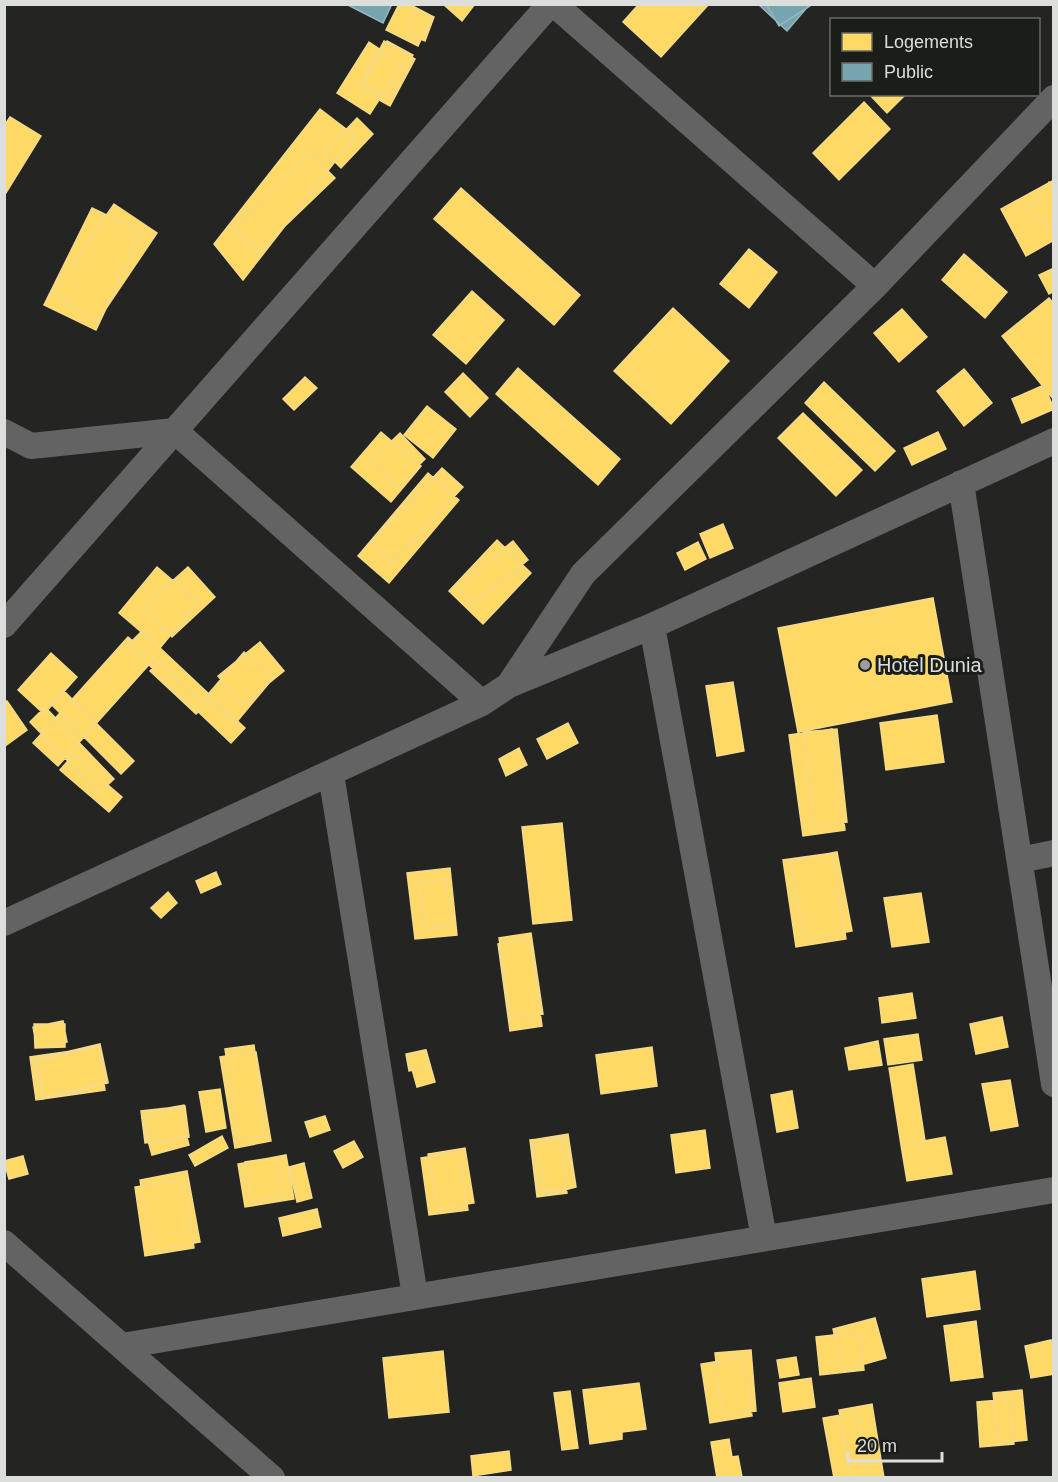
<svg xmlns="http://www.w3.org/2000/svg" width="1058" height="1482" font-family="Arial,sans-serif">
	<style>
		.homes { fill: #ffd966; stroke: #f4da89; stroke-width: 1.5 }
		.public { fill: #76a5af; stroke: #95b6bc; stroke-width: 1.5 }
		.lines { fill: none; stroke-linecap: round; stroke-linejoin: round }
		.street { stroke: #626362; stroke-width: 26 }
		.poi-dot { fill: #9c9d9a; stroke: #1a1d18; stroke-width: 2 }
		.labels { text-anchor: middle; stroke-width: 6; stroke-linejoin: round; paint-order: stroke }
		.poi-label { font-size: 20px; fill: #dcdedb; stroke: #1a1d18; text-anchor: start }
	</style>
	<rect width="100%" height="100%" fill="#242522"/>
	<path class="homes" d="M399,4H409L432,16L418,46L386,30Z
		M443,4H475L462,21Z
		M639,4H709L661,57L623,22Z
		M416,10L434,17L425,41L406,33Z
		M384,41L415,59L390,106L359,89Z
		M387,41L413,55L390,99L364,84Z
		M369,42L402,64L370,114L337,93Z
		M869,94H906L887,113Z
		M864,102L890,129L839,180L813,153Z
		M320,109L355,136L243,280L214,244Z
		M10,117L41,136L4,196V126Z
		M357,118L373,134L341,168L325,152Z
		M310,153L335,178L258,252L234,227Z
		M1054,180V240L1026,256L1001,209Z
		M1049,182L1054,185V230L1028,211Z
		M461,188L580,295L554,325L434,219Z
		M114,204L157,233L97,322L53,293Z
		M92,208L142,232L96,330L44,305Z
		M749,249L777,272L749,308L720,284Z
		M964,254L1007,292L985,318L942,280Z
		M1054,268V291L1049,294L1039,275Z
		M472,291L504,320L466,364L433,335Z
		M1049,298L1054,304V400L1002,336Z
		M673,308L729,361L671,424L614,371Z
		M902,309L927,337L899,362L874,333Z
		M518,368L620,459L598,485L496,394Z
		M964,369L992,403L964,426L937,391Z
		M463,373L488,398L470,417L445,392Z
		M305,377L317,388L294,410L283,399Z
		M824,382L895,451L875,471L805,403Z
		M1044,385L1054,409L1022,423L1012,399Z
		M427,406L456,429L433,458L404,435Z
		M803,413L862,470L836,496L778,438Z
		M381,432L421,466L391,502L351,467Z
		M938,432L946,449L912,465L904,448Z
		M400,433L425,459L397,487L371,461Z
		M442,468L463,487L392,563L371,543Z
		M428,473L459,500L389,583L358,556Z
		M723,524L733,548L710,558L700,534Z
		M497,540L531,573L483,624L449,591Z
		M513,541L528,560L472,605L457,586Z
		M698,542L706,559L685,570L677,553Z
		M157,567L198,602L160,648L119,613Z
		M188,567L215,597L172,637L144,606Z
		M933,598L952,702L798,732L778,628Z
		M142,631L245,728L231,743L128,645Z
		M128,637L154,659L58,766L33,743Z
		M260,642L284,671L242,705L218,676Z
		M244,652L274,677L235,724L205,698Z
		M51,653L77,677L44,714L18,690Z
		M159,662L205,705L196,714L150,671Z
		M733,682L744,751L717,756L706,686Z
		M63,690L134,761L121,774L50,703Z
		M7,701L27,730L5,746L4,703Z
		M45,707L114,779L99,793L30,722Z
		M937,715L944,762L886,770L880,723Z
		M568,723L578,743L547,759L537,739Z
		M832,729L845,830L803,836L789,735Z
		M837,729L847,822L815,827L803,732Z
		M519,748L527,765L506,776L499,759Z
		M73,755L122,797L109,812L60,770Z
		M562,823L572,920L533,924L522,827Z
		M837,852L852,931L805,940L790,861Z
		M832,853L846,939L796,947L783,860Z
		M450,868L457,935L415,939L407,873Z
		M216,872L221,884L201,893L196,881Z
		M446,879L453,925L425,929L418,883Z
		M168,892L177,903L161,918L151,908Z
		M921,893L929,942L892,947L884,898Z
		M531,933L543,1014L511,1019L499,938Z
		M530,939L542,1026L510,1031L498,944Z
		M912,993L916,1018L882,1023L879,998Z
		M1002,1017L1008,1047L976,1054L970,1024Z
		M63,1021L67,1042L37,1048L33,1027Z
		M34,1024H65V1047L35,1048Z
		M918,1034L922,1060L888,1065L884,1039Z
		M878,1041L882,1065L849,1070L845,1048Z
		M100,1044L108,1082L44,1097L36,1059Z
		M254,1045L266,1136L238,1139L225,1049Z
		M100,1046L108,1083L43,1099L34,1062Z
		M99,1047L105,1090L36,1100L30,1057Z
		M652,1047L657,1086L601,1094L596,1055Z
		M425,1050L428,1068L409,1071L406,1054Z
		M426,1050L435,1082L417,1087L408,1055Z
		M256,1052L271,1141L235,1148L220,1057Z
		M913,1064L925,1141L901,1145L889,1068Z
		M1010,1080L1018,1126L991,1131L982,1084Z
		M220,1089L226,1128L206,1132L199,1092Z
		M792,1091L798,1128L777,1132L771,1095Z
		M184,1105L189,1136L149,1143L145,1112Z
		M185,1106L189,1137L145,1143L141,1111Z
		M179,1108L189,1145L152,1155L142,1119Z
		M325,1116L330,1130L310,1137L305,1122Z
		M705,1130L710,1168L676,1173L671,1135Z
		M568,1134L576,1187L539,1193L531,1140Z
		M222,1136L228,1148L195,1166L189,1155Z
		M560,1137L567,1193L537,1197L530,1140Z
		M945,1137L952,1174L907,1181L901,1145Z
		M565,1138L576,1187L546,1195L535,1145Z
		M354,1141L363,1157L343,1168L334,1151Z
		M465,1148L474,1203L438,1209L428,1154Z
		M459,1152L468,1210L429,1215L421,1158Z
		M286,1155L294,1199L245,1207L238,1164Z
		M23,1156L28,1174L9,1179L4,1161Z
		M277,1157L283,1197L251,1202L245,1162Z
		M304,1163L312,1198L297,1202L289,1167Z
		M187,1171L200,1242L153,1251L140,1180Z
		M184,1179L194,1248L145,1256L135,1187Z
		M317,1209L321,1227L283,1236L279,1218Z
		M975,1271L980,1309L927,1317L922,1279Z
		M875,1318L886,1358L843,1370L833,1329Z
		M976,1321L983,1377L951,1381L944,1326Z
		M860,1332L864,1370L820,1375L816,1337Z
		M1051,1340L1054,1352V1374L1031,1378L1025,1346Z
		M751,1350L756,1411L722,1415L715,1353Z
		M443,1351L449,1412L389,1418L383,1358Z
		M743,1357L752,1416L710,1423L701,1364Z
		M796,1357L799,1375L780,1378L777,1360Z
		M811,1378L815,1407L783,1412L779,1383Z
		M639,1383L646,1429L622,1432V1439L590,1444L583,1390Z
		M1022,1390L1027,1440L999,1443L993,1393Z
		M570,1391L578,1448L562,1450L554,1393Z
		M1010,1399L1014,1444L980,1447L977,1402Z
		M872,1404L884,1478H851L839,1410Z
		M857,1412L869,1478H834L823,1418Z
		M729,1439L732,1457L738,1456L742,1477L717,1478L711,1442Z
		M509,1451L511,1470L473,1476L471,1456Z"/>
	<path class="public" d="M346,4H392L383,23Z
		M758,4H810L787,31Z
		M766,4H813L779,26Z"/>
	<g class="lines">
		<path class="street" d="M554,4L875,286
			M4,432L31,446L175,431L482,703
			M961,483L1054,1084
			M4,625L550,4
			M652,626L764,1238
			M509,685L583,574L875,286L1054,98
			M331,774L415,1296
			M1020,860L1054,853
			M4,923L482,703L509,685L652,626L1054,441
			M4,1243L272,1478
			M122,1346L1054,1190"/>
	</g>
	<circle class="poi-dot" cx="865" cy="665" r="6"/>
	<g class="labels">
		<g class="poi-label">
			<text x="877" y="672">Hotel Dunia</text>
		</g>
	</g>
	<rect width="1058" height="1482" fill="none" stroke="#dcdedb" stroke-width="12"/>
	<rect x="830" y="18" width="210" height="78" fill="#1a1d18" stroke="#686a66" stroke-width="1.5"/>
	<rect x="842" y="33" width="30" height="18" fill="#ffd966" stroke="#686a66" stroke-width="1.5"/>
	<text x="884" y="48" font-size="18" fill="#dcdedb">Logements</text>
	<rect x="842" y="63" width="30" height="18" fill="#76a5af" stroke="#686a66" stroke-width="1.5"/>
	<text x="884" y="78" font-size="18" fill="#dcdedb">Public</text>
	<path d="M848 1452v9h94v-9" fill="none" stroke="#dcdedb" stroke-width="3"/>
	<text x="857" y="1452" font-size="18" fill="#dcdedb" stroke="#1a1d18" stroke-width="4.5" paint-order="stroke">20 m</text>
</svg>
